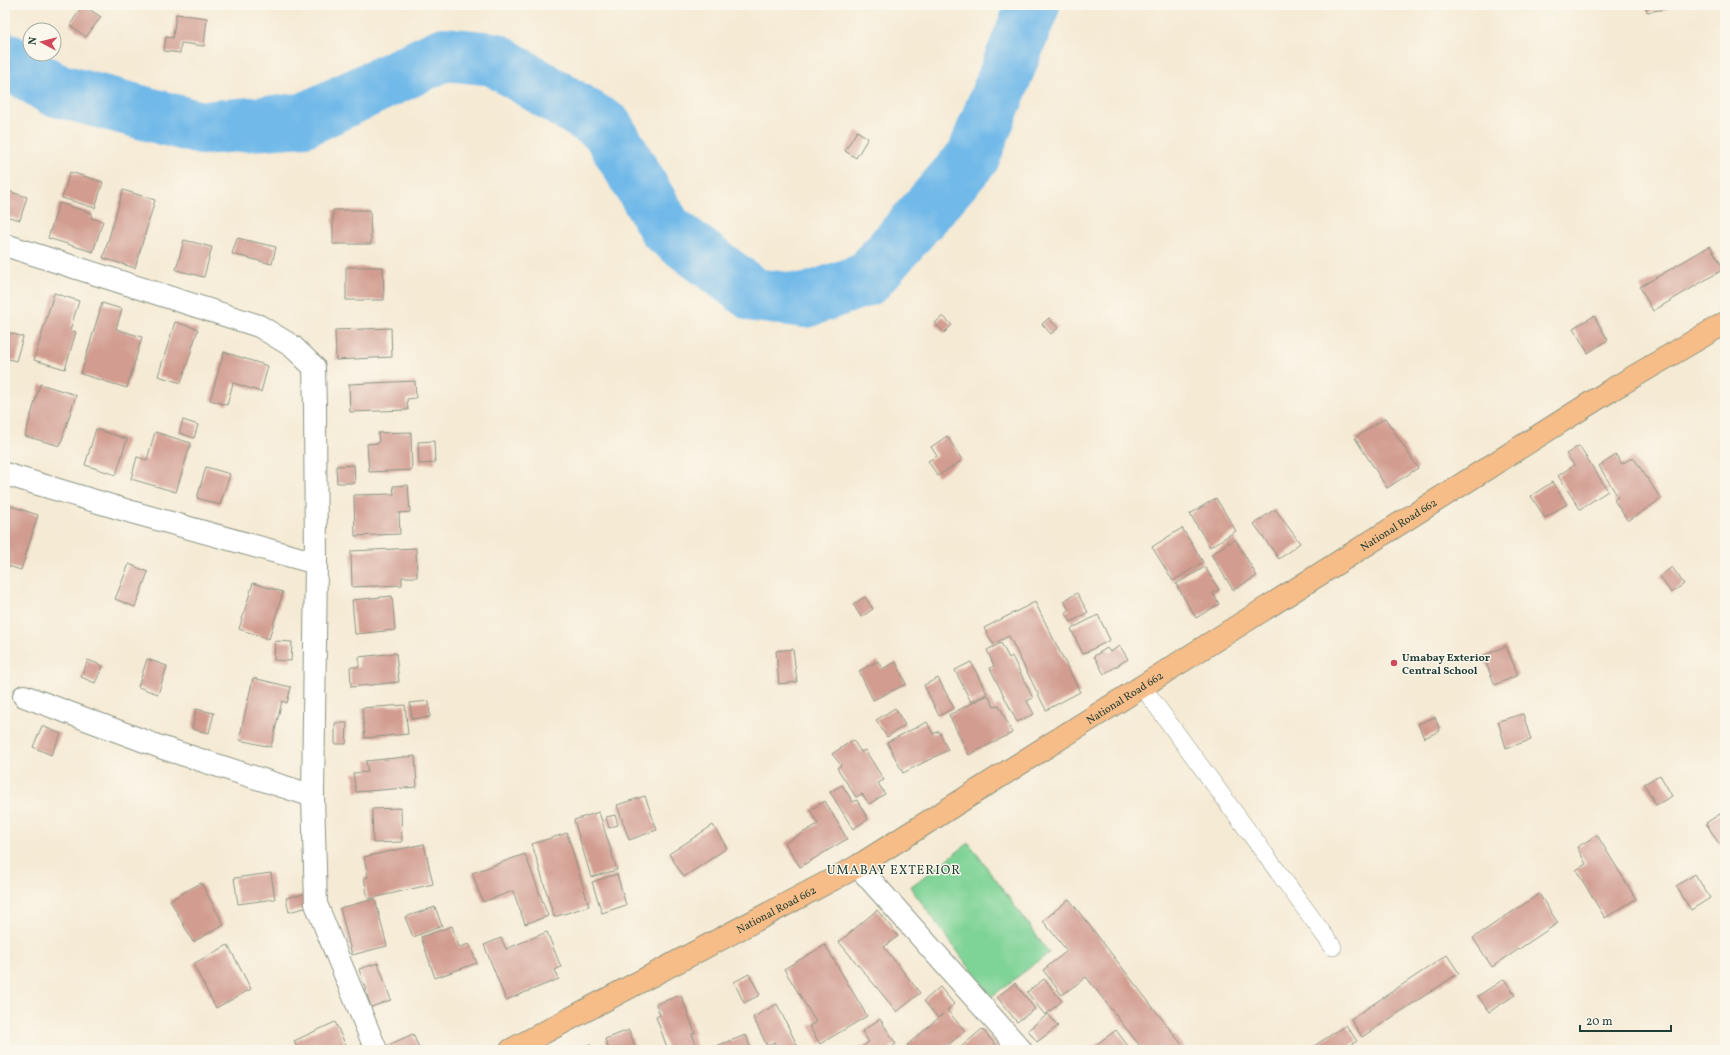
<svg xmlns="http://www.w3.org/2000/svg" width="1730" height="1055" font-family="Vollkorn,serif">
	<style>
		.green { fill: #7ed396; stroke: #4e8865 }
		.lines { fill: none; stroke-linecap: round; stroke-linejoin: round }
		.river { stroke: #71b9e9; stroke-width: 54 }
		.building { fill: #d29c90 }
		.service-casing { stroke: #8a9484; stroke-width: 18 }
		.minor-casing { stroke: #8a9484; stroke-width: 24 }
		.primary-casing { stroke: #8a9484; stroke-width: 24 }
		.service { stroke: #fff; stroke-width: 17 }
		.minor { stroke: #fff; stroke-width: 22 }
		.primary { stroke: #f7bd88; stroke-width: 22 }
		.poi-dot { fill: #d1495b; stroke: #fbf7ec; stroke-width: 1.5 }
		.labels { text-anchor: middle; stroke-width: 3; stroke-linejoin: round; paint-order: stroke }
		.street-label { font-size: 11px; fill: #1f3d34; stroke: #fbf7ec }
		.poi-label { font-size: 11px; font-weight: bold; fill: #1f3d34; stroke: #fbf7ec; text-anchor: start }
		.quarter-label { font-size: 13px; letter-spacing: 1px; fill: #1f3d34; stroke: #fbf7ec }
	</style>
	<rect width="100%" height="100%" fill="#fbf7ec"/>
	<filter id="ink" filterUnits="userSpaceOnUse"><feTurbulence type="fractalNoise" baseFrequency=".025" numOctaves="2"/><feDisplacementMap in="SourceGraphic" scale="8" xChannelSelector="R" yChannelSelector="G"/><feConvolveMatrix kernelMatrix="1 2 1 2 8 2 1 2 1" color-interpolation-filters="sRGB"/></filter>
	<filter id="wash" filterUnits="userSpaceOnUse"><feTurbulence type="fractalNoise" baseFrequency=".012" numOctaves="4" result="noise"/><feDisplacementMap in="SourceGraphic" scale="16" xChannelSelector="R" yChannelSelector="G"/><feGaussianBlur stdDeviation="0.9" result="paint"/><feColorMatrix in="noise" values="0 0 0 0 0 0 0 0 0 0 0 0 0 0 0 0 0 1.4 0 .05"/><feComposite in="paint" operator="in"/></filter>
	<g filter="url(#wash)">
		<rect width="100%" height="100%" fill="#f5ead4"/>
		<path class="green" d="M969,843L1049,953L991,997L910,887Z"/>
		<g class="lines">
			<path class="river" d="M5,59L53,89L201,128L304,120L444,54L494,59L607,128L666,229L754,295L805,301L867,279L973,157L1033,5"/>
		</g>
		<g id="blocks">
			<path class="building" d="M83,5L101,17L86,37L70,25Z
				M1646,5H1665L1666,9L1647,12Z
				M176,14L207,18L204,46L181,43L180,53L164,51L166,37L173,38Z
				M857,131L868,138L856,158L845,151Z
				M70,172L103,182L95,208L62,198Z
				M5,190L27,197L20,220L5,216Z
				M123,190L155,200L135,268L103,258Z
				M59,203L92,213L91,218L103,221L93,252L48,238Z
				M333,210H370L371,244H333Z
				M237,238L276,247L272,264L232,254Z
				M184,240L212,247L204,277L176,270Z
				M1710,246L1724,269L1653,311L1640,287Z
				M346,267H383L384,300H346Z
				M54,293L79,301L70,330L76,332L65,369L34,360Z
				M102,303L122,309L116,329L142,337L127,388L81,374Z
				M943,316L952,325L944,333L935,323Z
				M1594,316L1608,340L1588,353L1573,328Z
				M1049,318L1058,328L1051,334L1042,324Z
				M175,322L198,329L181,383L158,376Z
				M391,328L392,357L336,360L335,330Z
				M5,331L23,337L16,361L5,358Z
				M224,352L268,366L261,392L233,383L227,405L210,400Z
				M415,381L416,398L407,399L408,410L350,412L349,384Z
				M40,384L76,395L60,446L25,436Z
				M1385,418L1418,468L1387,488L1355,438Z
				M183,420L198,425L194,438L179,433Z
				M96,429L127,439L116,475L85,465Z
				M155,432L191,443L176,492L131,479L137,457L147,460Z
				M411,432L412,470L369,472L367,444L379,443L378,433Z
				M947,436L962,460L938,476L928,461L937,456L931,447Z
				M434,441L435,463L419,464L418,442Z
				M1579,446L1608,491L1580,509L1558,476L1574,465L1566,454Z
				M1616,455L1622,464L1633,457L1661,499L1628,521L1614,500L1618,497L1599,466Z
				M354,465L355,483H337L336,466Z
				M206,467L230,474L220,505L197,498Z
				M1552,482L1567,504L1545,518L1531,496Z
				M408,485L410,512L399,513L400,534L355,536L354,495L394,494L393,486Z
				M1216,498L1236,531L1210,547L1190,514Z
				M5,504L38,515L21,570L5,565Z
				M1275,509L1300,543L1279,559L1254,524Z
				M1182,528L1203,562L1173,581L1152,547Z
				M1235,539L1257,576L1233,590L1211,554Z
				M416,548L417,577H402V585L352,587L351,551Z
				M129,564L148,572L135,607L115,599Z
				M1205,567L1219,590L1213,593L1219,604L1196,618L1176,584Z
				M1672,567L1684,584L1671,593L1660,576Z
				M253,583L283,592L269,639L239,629Z
				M1077,593L1088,612L1071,622L1065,612L1069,610L1064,601Z
				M392,596L395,630L355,634L352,600Z
				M865,597L873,609L861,617L853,604Z
				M1035,602L1080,692L1046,710L1009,636L993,644L984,628Z
				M1098,615L1110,640L1083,654L1071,629Z
				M275,641L292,642L291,661L274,660Z
				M1001,643L1009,658L1012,656L1033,698L1027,701L1034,714L1017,722L990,668L994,666L987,650Z
				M1120,646L1128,659L1104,674L1094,656L1107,648L1110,652Z
				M1506,646L1518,675L1495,685L1483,656Z
				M793,649L797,682L779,684L776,651Z
				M396,653L399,682L351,687L350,667H359V657Z
				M147,659L167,666L158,694L138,687Z
				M88,660L103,666L95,683L81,677Z
				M878,661L882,669L896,662L906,684L873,700L859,671Z
				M971,662L987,694L971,702L955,670Z
				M253,678L291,687L287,703L282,701L271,747L239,740Z
				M938,678L954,708L939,716L924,685Z
				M988,695L994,707L999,705L1012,733L969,755L949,715Z
				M429,701L430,717L412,719L410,703Z
				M405,705L408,734L365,738L362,708Z
				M895,708L905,725L887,737L876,720Z
				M196,709L214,713L209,733L192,729Z
				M1523,714L1531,740L1506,748L1498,721Z
				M1435,717L1440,731L1424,738L1418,724Z
				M927,722L933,734L939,731L948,750L903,773L887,742Z
				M335,723H347L346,744H335Z
				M42,726L61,734L51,755L33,747Z
				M853,740L861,752L865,750L884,780L878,783L885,794L869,804L862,794L856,797L837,768L841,765L832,754Z
				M415,756L417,787L356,792L353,773L368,772L366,761Z
				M1660,775L1672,796L1656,805L1644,784Z
				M842,785L853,802L857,800L868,819L853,829L830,792Z
				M645,796L657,830L629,840L617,805Z
				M825,801L847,839L800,867L785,843L818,824L810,810Z
				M401,808L402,842L373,843L372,809Z
				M599,812L617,870L591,877L574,820Z
				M1720,814L1725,822V840L1719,844L1706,823Z
				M615,815L618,825L609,828L606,817Z
				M713,825L727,848L684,877L669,854Z
				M567,833L589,906L554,917L532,844Z
				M1597,835L1636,899L1605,918L1576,870L1586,864L1577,847Z
				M424,844L433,884L368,899L364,878L368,877L364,857Z
				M525,854L548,916L525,924L513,891L483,902L472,873Z
				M271,873L275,899L238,904L234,878Z
				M617,874L626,905L602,913L592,882Z
				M1695,874L1710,898L1691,910L1676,886Z
				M201,883L224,925L193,942L170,900Z
				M305,894L308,907L289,912L286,898Z
				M1539,894L1558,923L1492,967L1473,938Z
				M375,899L387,946L352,955L340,908Z
				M1069,899L1186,1050H1143L1086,977L1062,995L1043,970L1067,951L1043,921Z
				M435,907L442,926L413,937L405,917Z
				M877,910L898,936L884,947L920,993L897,1012L839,942Z
				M452,926L459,947L469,944L477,963L435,978L421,937Z
				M547,932L561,967L555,970L559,979L506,1000L484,945L501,938L506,949Z
				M228,945L251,989L216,1008L193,964Z
				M825,945L867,1016L820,1044L809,1026L816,1022L784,969Z
				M1447,955L1459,973L1362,1037L1351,1019Z
				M378,963L391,1000L371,1007L359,969Z
				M749,974L760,995L744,1003L734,982Z
				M1044,979L1062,1001L1045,1015L1027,992Z
				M1504,979L1515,995L1489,1012L1478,996Z
				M1015,983L1035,1009L1017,1022L997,997Z
				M940,987L954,1004L947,1010L965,1031L946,1047L948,1050H911L907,1045L943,1014L938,1018L924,1001Z
				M681,995L695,1033L692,1034L698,1050H668L656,1017L660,1015L656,1004Z
				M777,1004L799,1049L798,1050H777L774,1042L767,1046L753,1017Z
				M1048,1014L1058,1026L1037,1042L1028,1030Z
				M880,1019L896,1044L887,1050H857L869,1042L862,1031Z
				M335,1022L348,1050H298L294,1041Z
				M1346,1025L1357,1041L1344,1050H1308Z
				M982,1029L1000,1050H964L961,1047Z
				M629,1030L635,1047L628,1050H609L605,1039Z
				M1116,1030L1131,1050H1089Z
				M413,1034L420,1050H388L386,1046Z
				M746,1035L751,1050H718L716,1046Z
				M590,1044L592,1050H575Z"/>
		</g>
	</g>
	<g filter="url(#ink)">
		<use href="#blocks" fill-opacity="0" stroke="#8a9484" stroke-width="1"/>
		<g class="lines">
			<g class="service-casing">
				<path id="service" d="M1142,686L1333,947"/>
			</g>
			<g class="minor-casing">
				<path id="minor" d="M5,245L259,326L292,346L314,367L315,407L316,563L313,796L316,904L376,1050
					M5,474L135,513L316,563
					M24,696L163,748L313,796
					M858,866L1021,1050"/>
			</g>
			<g class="primary-casing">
				<g id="primary">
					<path id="s1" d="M511,1050L858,866L1611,390L1725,323"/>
				</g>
			</g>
			<use href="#service" class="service"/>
			<use href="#minor" class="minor"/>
			<use href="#primary" class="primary"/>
		</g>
	</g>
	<circle class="poi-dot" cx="1394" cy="663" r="4"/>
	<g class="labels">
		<g class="street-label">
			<text dy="4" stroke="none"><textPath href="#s1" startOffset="1032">National Road 662</textPath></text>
			<text dy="4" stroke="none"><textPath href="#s1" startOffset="708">National Road 662</textPath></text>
			<text dy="4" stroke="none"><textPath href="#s1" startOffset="300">National Road 662</textPath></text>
		</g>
		<g class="poi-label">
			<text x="1402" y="661">Umabay Exterior<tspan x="1402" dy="13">Central School</tspan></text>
		</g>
		<g class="quarter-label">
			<text x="894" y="874">UMABAY EXTERIOR</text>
		</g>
	</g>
	<rect width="1730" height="1055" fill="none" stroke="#fbf7ec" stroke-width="20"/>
	<g transform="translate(42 42) rotate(277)"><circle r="19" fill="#fbf7ec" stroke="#a3ada2"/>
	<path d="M0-3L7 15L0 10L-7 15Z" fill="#d1495b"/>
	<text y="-6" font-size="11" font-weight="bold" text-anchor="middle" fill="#1f3d34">N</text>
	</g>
	<path d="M1580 1025v6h91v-6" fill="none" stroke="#1f3d34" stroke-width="2"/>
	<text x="1586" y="1025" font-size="12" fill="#1f3d34" stroke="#fbf7ec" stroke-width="3" paint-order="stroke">20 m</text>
</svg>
